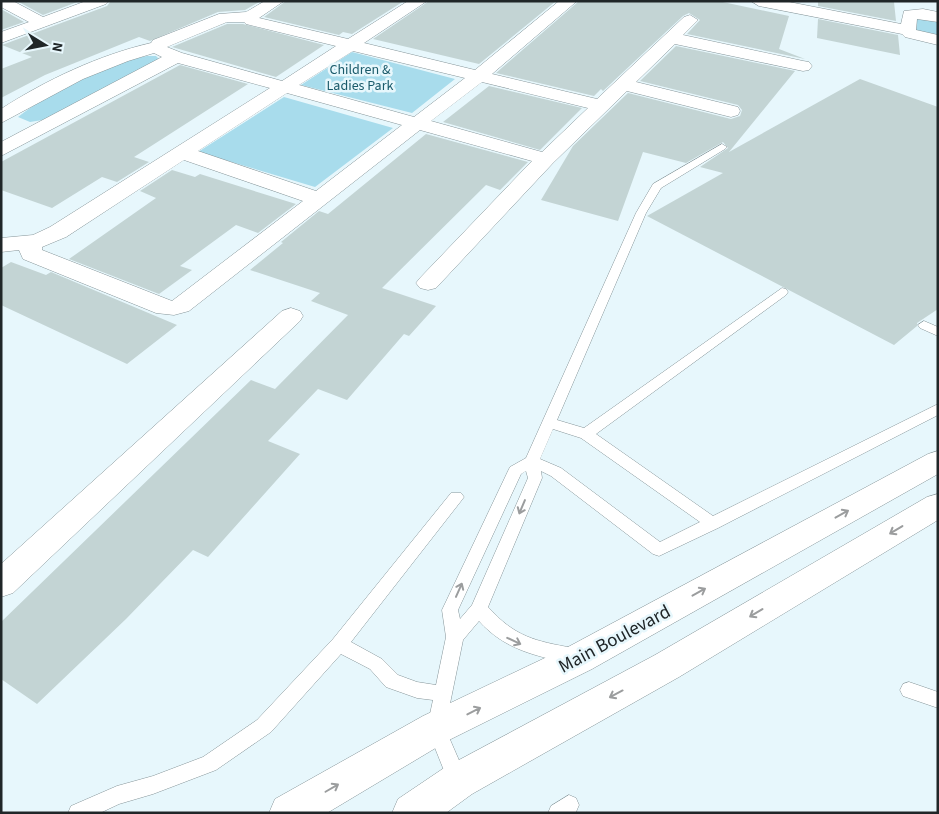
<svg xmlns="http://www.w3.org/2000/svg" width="939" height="814" font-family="'Source Sans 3',sans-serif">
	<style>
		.green { fill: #a8dcec }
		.building { fill: #c3d4d4 }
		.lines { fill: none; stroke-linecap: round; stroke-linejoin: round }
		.lane-casing { stroke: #869599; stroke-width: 1 }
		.street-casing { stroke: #869599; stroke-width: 1 }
		.lane { fill: #fff; fill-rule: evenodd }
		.street { fill: #fff; fill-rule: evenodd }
		.oneway { stroke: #9b9d9e }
		.labels { text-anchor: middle; stroke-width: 5; stroke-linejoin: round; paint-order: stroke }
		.far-park-label { font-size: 14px; fill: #195a6a; stroke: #e7f7fc }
		.near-street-label { font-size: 19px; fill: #202628; stroke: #e7f7fc }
	</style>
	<rect width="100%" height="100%" fill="#e7f7fc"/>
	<path class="green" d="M919,18L938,20V36L916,31L915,19Z
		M352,52L455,79L412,113L301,85Z
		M147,56H156L159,59L49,119L30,122L18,117C48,93 109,63 147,56Z
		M284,97L393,128L315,187L198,152Z"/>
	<path class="building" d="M17,1H80L43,15Z
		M111,1H261L245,10L218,12L150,41L139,37L45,75L1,98V69L32,57L2,45L107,6Z
		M286,1H404L352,34L343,32L339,35L264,17Z
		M429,1H556L479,64L373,39Z
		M579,1H718L789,16L779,49L805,59L687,34L700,20L689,13L683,16L603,91L601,89L594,96L496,73Z
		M818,1L894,2L896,21L818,6Z
		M1,9L24,22L1,30Z
		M818,19L898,35L900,55L817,38Z
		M227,24H243L324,45L276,77L172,47Z
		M676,46L795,71L729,152L860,79L938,107V309L917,323V326L894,345L647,216L723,173L700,167L728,148L723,142L686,163L643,152L618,221L541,200L573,146L628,93L731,119L740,116L742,110L738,105L640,81Z
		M180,65L248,84L134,157L149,162L117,182L102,177L52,208L1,190V162Z
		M489,86L582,108L540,150L443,122Z
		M426,134L528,162L500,190L486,185L382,288L436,306L409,336L404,334L347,400L318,389L268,441L300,454L208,557L193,550L126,619L37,704L1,679V622L251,380L275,389L348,315L311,301L320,293L250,270L283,243L281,242L319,211L328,214Z
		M172,170L195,177L200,174L296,204L258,233L236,225L180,266L192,270L159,294L69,259L156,198L140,191Z
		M11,262L46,275L51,272L177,325L127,364L1,305V268Z"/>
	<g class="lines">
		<g class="lane-casing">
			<path id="lane" d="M722,144L727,147L725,149L661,188L646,213L557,420L584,428L782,288L786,289L788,292L786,295L596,434L713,516L938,404V415L718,528L659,556L653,554L551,476L541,471L542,478L488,607C515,637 535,641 573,648L579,651L582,656L579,661L573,664C536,656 505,650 479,621L463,640L445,728L468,781L465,788L458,790L451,788L427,728L433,700L417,698L386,687L370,669L341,654L271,732L216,770L153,794L119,804L100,813H68L71,806L117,786L153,776L203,757L257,720L333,639L451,493H461L464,497L461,501L351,642L382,659L398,675L417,682L436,685L446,637L442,610L508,471L510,467L526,458L636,213L653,184ZM553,429L581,438L700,522L660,542L561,468L540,459ZM526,471L528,478L472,605L460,619L458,610L521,474Z
				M924,321L938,327V336L920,328L918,325Z
				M909,682L938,692V708L903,696L900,690L903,684Z
				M569,795L576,798L579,805L576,812L548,813L551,806Z"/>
		</g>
		<g class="street-casing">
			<path id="street" d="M1,1H13L43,17L86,1H109L106,4L1,43V32L29,22L1,7Z
				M265,1H284L259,18L348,39L408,1H427L364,43L475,70L559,1H577L492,74L597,99L684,17L690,15L698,20L683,35L803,61L809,62L812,66L809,70L803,71L675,44L636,82L738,107L740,111L738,115L731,117L627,91L553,163L436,288L428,290L420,288L416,283L420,278L532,161L420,130L189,311L174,315L156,313L23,259L19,250L1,252V238L33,235L50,227L270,88L178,63L1,156V142L162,57L154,53L128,61L83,79L1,123V109C46,80 99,55 151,43L153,40L219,14L246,12ZM227,22H244L246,24L336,46L282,81L182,53L167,47ZM353,51L465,78L414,117L299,85ZM482,82L588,108L542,152L431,121ZM287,93L402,125L316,191L198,151ZM184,160L303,201L172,301L42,250V247L66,237Z
				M751,1H784L901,24L904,11L923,9L938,12V22L917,19L916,30L938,35V45L905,37L902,34L759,6Z
				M291,308L300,311L303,316L300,321L13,593L1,597V564L282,311Z
				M938,451V474L592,669L449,740L327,813H269L275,799L423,716L568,647L928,454Z
				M938,494V520L679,677L472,794L446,813H392L398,799L444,768L655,655L927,497Z"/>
		</g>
		<use href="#lane" class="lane"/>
		<use href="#street" class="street"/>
	</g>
	<defs><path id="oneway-shaft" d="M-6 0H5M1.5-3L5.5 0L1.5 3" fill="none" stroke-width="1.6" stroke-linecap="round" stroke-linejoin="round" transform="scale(1.25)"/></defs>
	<g class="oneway">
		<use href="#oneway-shaft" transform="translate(522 507) rotate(113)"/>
		<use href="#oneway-shaft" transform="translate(842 514) rotate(-29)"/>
		<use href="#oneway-shaft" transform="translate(896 530) rotate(149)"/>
		<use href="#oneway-shaft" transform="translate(459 590) rotate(-66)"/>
		<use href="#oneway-shaft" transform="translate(699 592) rotate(-29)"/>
		<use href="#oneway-shaft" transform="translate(756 613) rotate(149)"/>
		<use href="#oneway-shaft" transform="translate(514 641) rotate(25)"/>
		<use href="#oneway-shaft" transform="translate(616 694) rotate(152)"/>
		<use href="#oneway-shaft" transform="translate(474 711) rotate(-27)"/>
		<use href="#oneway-shaft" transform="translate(332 788) rotate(-30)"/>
	</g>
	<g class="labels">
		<g class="far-park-label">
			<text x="360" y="74">Children &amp;<tspan x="360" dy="16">Ladies Park</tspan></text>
		</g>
		<g class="near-street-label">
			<text transform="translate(614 638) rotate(-28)" y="7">Main Boulevard</text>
		</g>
	</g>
	<rect width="939" height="814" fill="none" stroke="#202628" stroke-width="5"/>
	<g transform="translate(45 45) rotate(100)" stroke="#e7f7fc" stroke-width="4" paint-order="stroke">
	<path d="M0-4L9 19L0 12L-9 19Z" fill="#202628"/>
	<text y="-8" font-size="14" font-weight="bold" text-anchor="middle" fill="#202628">N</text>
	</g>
</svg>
